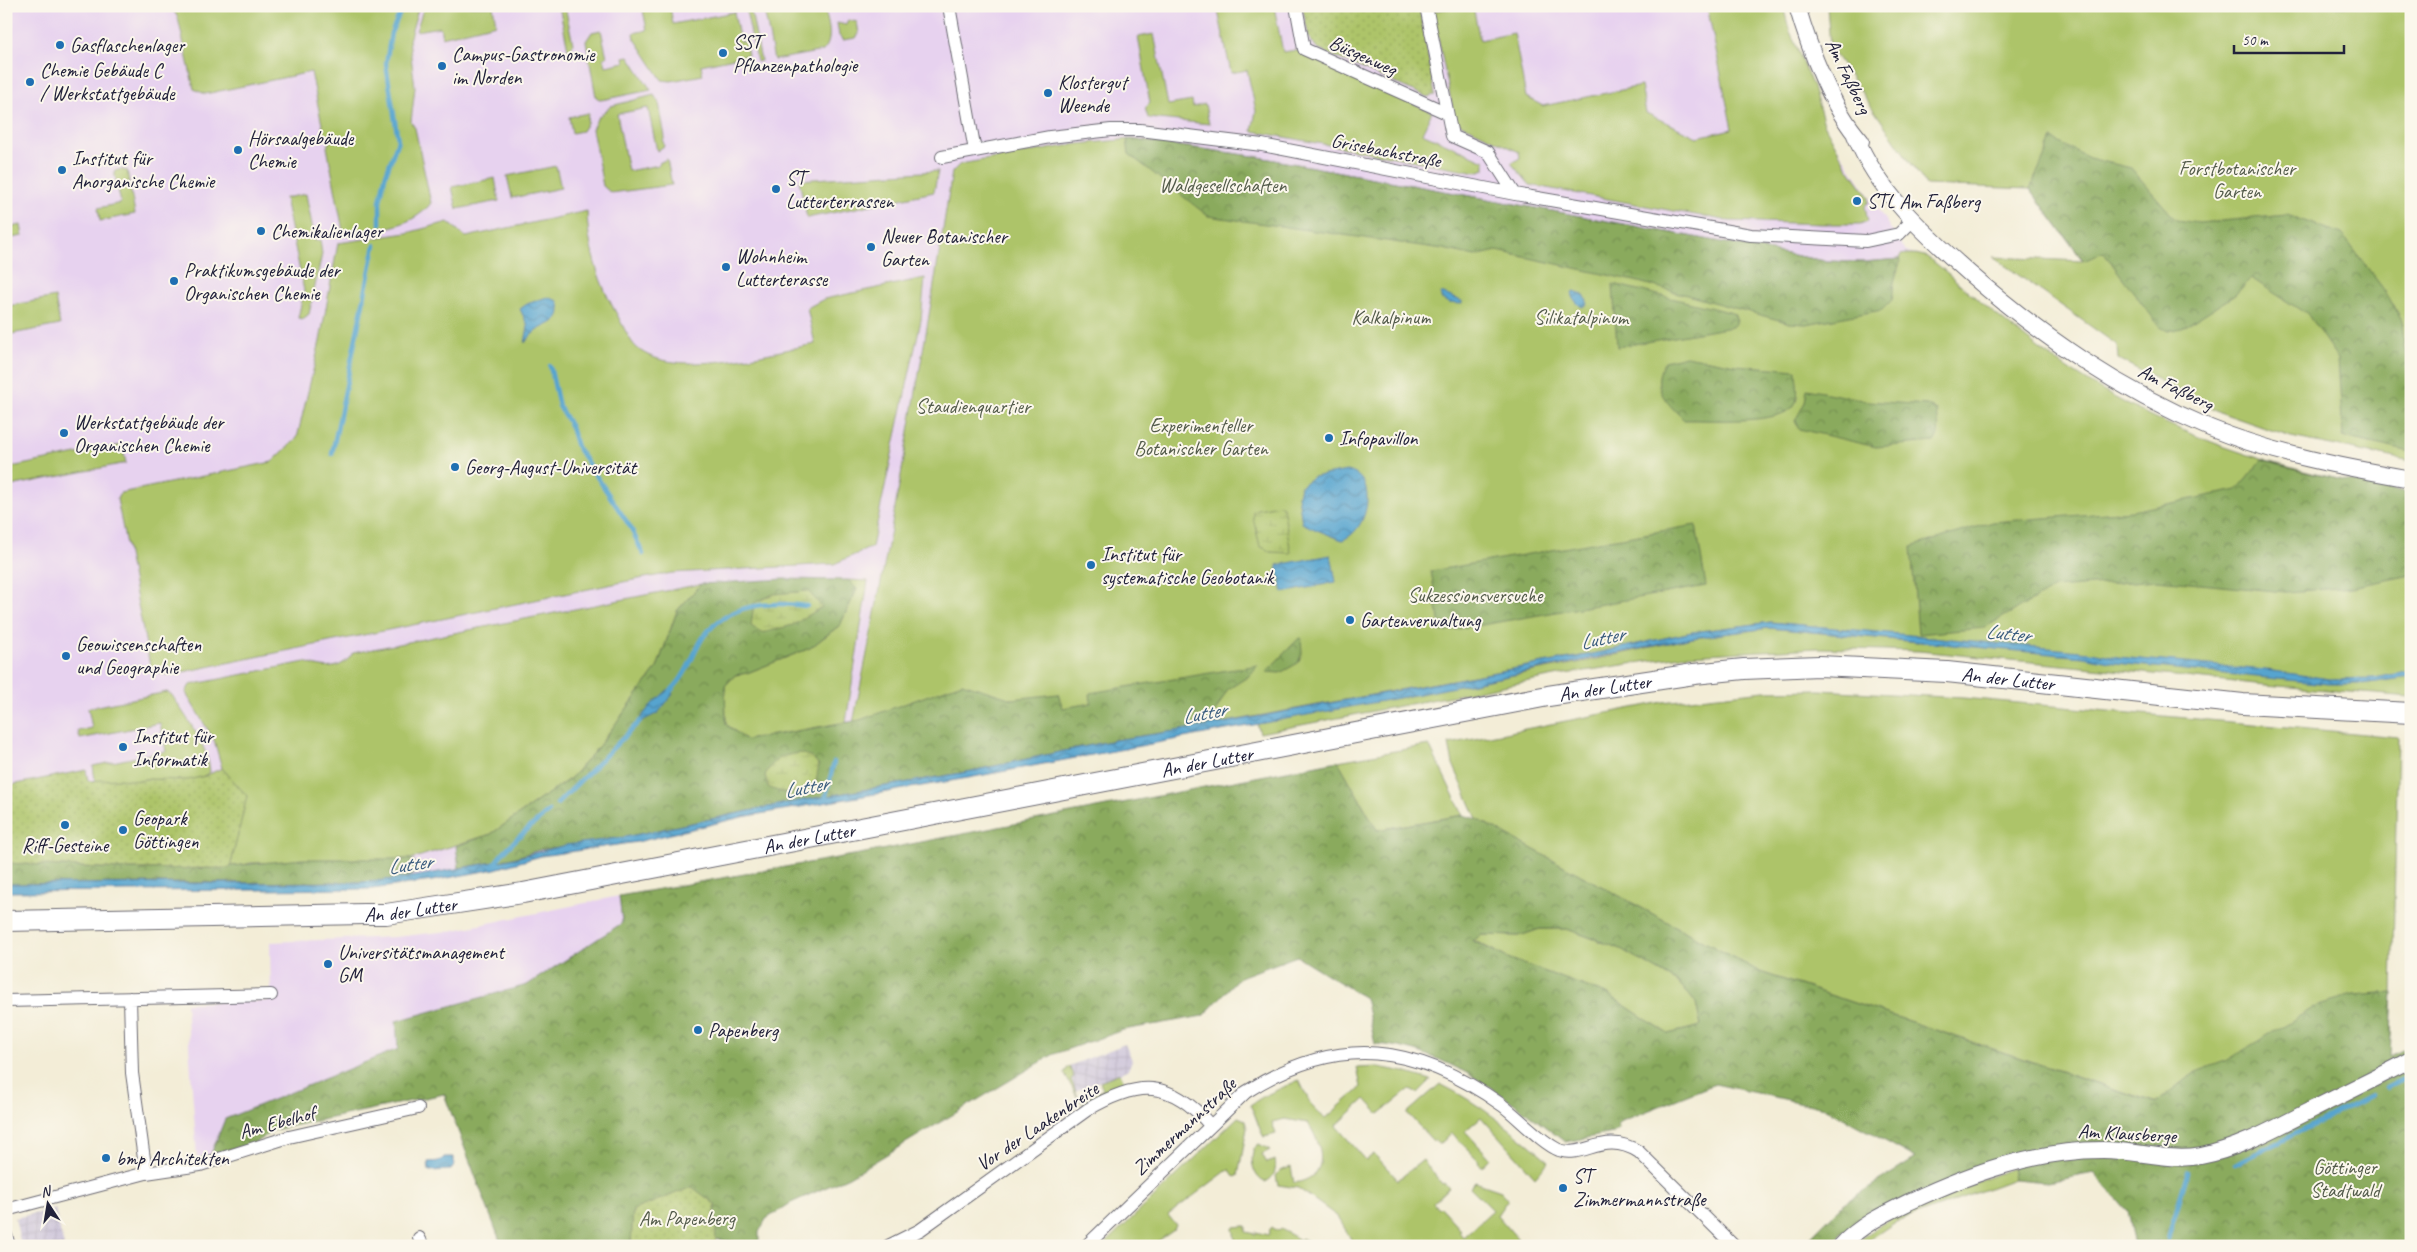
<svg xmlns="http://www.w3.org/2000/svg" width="2417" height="1252" font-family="Caveat,sans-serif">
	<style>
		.built { fill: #e7d2ef }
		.industrial { fill: url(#industrial-grid) }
		.green { fill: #adc469; stroke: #687352 }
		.forest { fill: url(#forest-crowns); stroke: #56664c; fill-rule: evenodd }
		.wetland { fill: url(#wetland-marsh); stroke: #687352 }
		.park { fill: url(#park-dots); stroke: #687352 }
		.water { fill: url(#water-waves); stroke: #3c6385 }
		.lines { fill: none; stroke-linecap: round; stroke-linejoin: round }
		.stream { stroke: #57a4cf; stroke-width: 4.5 }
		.minor-casing { stroke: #6b6972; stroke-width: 14 }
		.tertiary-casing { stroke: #6b6972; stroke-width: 18 }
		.primary-casing { stroke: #6b6972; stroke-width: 22 }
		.minor { stroke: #fff; stroke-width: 12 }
		.tertiary { stroke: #fff; stroke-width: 16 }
		.primary { stroke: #fff; stroke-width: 20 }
		.poi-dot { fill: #1f6fb2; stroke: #fbf7ec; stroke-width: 2 }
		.labels { text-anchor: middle; stroke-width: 4; stroke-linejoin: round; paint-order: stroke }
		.poi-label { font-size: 20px; fill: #22223b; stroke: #fbf7ec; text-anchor: start }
		.street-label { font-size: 20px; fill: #22223b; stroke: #fbf7ec }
		.park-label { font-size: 20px; fill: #535b4b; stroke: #fbf7ec }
		.water-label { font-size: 21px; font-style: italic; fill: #3a5c7e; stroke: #fbf7ec }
	</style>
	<defs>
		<pattern id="industrial-grid" width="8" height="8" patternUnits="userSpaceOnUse" patternTransform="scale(1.25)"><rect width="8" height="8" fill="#c8bfd8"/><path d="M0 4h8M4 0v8" fill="none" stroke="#aca4ba"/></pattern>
		<pattern id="forest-crowns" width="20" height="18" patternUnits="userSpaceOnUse" patternTransform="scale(1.25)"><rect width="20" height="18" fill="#8aaa5d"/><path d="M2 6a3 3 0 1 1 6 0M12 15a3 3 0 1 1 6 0" fill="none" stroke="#708a4e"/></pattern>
		<pattern id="wetland-marsh" width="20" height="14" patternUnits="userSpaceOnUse" patternTransform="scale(1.25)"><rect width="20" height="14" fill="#adc469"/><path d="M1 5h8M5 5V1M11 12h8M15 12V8" fill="none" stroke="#95a85c"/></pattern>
		<pattern id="park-dots" width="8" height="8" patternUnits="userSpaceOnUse" patternTransform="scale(1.25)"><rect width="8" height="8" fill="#adc469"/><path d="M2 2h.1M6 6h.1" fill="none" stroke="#95a85c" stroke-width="1.8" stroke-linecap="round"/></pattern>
		<pattern id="water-waves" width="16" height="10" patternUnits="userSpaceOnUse" patternTransform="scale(1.25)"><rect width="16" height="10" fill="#57a4cf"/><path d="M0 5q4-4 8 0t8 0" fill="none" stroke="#4885a9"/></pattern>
	</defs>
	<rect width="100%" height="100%" fill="#fbf7ec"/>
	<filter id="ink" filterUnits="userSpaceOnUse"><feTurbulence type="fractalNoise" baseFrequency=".02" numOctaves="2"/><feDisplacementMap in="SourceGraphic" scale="10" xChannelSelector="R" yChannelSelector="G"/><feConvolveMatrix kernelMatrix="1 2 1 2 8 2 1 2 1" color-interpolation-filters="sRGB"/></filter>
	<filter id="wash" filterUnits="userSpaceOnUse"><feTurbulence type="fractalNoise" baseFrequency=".0096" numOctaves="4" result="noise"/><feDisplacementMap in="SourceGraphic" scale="20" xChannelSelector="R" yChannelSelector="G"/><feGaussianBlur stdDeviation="1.12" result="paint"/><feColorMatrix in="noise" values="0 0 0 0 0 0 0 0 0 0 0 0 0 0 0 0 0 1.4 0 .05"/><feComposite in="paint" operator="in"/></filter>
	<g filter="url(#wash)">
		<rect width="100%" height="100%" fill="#f3edd7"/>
		<path class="built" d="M6,6H1783L1789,29L1813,87L1824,124L1835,144L1906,252L1918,254H1907L1901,259L1863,262L1825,261L1253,156L1132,139L1077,144L960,164L952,172L920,383L838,794L405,878L6,884Z
			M619,896L623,923L527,985L397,1021L398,1049L226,1119L211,1154L197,1158L186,1003L271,1001L270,942L395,937L450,931Z"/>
		<path class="industrial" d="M1125,1044L1132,1060L1128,1070L1075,1091L1069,1066Z
			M55,1209L64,1246H21L15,1218Z"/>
		<path class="green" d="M171,6H419L409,40L415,87L411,122L415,128L431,203C412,229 374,229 344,236L327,147L331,138L324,134L311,72L205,94L194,89L178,18Z
			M424,6H493L496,24L442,37L440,27L416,31Z
			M559,6H565L573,44L569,54Z
			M651,6H670L673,24L734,12L740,42L745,41L748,55L701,65L703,75L671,81L662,80L635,39L634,33L647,30L643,10L651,8Z
			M745,6H750L761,61L757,62Z
			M800,6H824C827,20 835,39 823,51L774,60L765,14Z
			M1217,6H1274L1283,52L1296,50L1432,112L1422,133L1485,161V169L1476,172L1252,131L1256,111L1247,70L1231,73Z
			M1457,6H1473L1480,40L1514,33L1526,97L1543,106L1641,86L1646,113L1697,137L1732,129L1707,6H1783L1789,29L1813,87L1824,124L1845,163L1869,197V202L1865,206L1868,221L1860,224H1823L1729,221L1530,185L1511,163L1520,158L1519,152L1459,123L1454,115L1433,13L1435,11Z
			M1827,6H2411V461L2291,437L2222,413L2118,359L2117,345L1993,257L2083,261L2030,189L1926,185L1830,47Z
			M848,20L857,22L859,34L856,38L843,40L839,36L837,23L846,25Z
			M601,30L607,57L604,58L606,66L625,62L624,57L629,56L651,90L601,100L596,97L586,41L592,32Z
			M1154,34L1168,105L1192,101L1193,107L1205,104L1209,124L1148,118L1145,108L1150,103L1138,37Z
			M654,95L659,103L665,137L663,141L664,146L657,151L648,108L617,114L628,171L659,165V163L667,159L672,185L611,193L603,186L592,129L598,117L611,106Z
			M588,113L587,123L582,131L572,133L569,117Z
			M1132,139L1253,156L1825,261L1863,262L1900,259L1901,255C1911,253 1918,254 1927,257C1943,268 1956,281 1970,293C1997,316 2025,338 2053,359C2159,434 2284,473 2411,493V697L2266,685L1919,651L1818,648L1687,655L1565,674L1260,733L1257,724L1593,660L1692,638L1769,628L1918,642L1832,628L1771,622L1692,632L1592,654L838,794C882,588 920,380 952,172L960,164L1077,144Z
			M556,166L561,188L512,198L507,176Z
			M123,169V171L127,170L135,214L100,221L98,208L121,203L114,171Z
			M938,171L934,192L807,218L799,180Z
			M495,178L499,201L457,209L452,187Z
			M306,194L315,241L320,240L322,254L309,314L303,319L298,318L304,291L285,198Z
			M587,211C588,246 597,278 614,309C620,319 629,341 637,348C674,380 770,352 815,344L807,308L824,299L925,278L921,320L872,547L834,564L672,573L628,581L168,675L154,672L150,665L117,499L120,493L272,462L297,438L320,341L338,243L407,233L448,222L466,237Z
			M21,225L23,236L6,239V228Z
			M6,296L8,306L55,297L60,325L6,335Z
			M122,445L126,463L6,487V478L13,476L11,467Z
			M848,580L868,581L846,722L746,740L726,724L725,686L735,675L747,673L810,648L840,625L857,589Z
			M701,584L677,611L657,668L599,746L572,777L491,834L411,859L251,863L230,868L246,796L222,768L214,740L188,697L186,692L190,685L305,662C324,670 341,671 353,653Z
			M1820,690L1963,698L2398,737L2391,1036L2196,1072L2157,1103L1760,972L1477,819L1453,764L1449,744L1663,702L1764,691Z
			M167,692L172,695C186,718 208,745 210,772C192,786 165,780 144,779L142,781H95L93,766L166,751L160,723L80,739L78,731L92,728L88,708Z
			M1429,745L1463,815L1377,830L1338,761Z
			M1540,929H1567L1621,949L1678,982L1696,1003L1701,1026L1668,1034L1609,995L1510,959L1473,940L1481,935L1519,936Z
			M1069,1066L1074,1077L1071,1079L1079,1100L1103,1090L1100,1081L1120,1073L1124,1081L1083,1103L1079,1100L1064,1073Z
			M1378,1067L1404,1072L1431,1080L1418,1093L1410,1089L1379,1114L1365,1099L1336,1126L1366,1160L1374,1154L1398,1180L1423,1160L1442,1184L1444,1183L1449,1188L1433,1203L1438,1209L1440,1207L1461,1230L1459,1232L1463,1237L1493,1210L1470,1187L1475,1182L1501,1191L1508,1199L1497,1215L1524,1246H1355L1338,1217L1298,1188L1278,1185L1276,1176L1280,1171L1291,1167L1294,1183C1331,1177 1323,1147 1308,1123L1285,1119L1272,1122L1276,1134L1264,1137C1259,1130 1256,1115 1250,1105L1264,1096L1299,1080L1310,1103L1325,1119L1361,1087L1357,1068Z
			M1440,1084C1480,1103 1515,1133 1549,1161L1535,1177L1481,1117L1465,1131L1490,1158L1482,1167L1478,1162L1479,1161L1452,1133L1439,1145L1435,1140L1433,1141L1407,1113Z
			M1238,1117L1245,1120L1247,1128L1238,1176L1235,1177L1229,1169L1168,1215L1176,1225L1174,1230L1151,1246H1103Z
			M1259,1144L1270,1150L1262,1154L1267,1163L1275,1160C1277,1169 1274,1179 1265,1182C1252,1178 1247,1151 1259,1144Z
			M2012,1168L2014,1179L1894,1223L1860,1246H1850L1895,1215Z
			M1246,1226V1232L1256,1234V1232L1268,1235L1271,1227L1279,1231L1281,1229L1300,1240L1302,1238L1311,1245L1236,1246L1233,1227Z"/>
		<path class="forest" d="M1127,139L1253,156L1825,261L1863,262L1901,259L1894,282L1892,300L1882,310L1806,324L1790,323L1635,281L1497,251L1475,256L1443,249L1208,216L1129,154Z
			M2052,139L2089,158L2131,168L2176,220L2199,223L2287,215L2342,234L2385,291L2402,320L2404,347L2411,366V452L2343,437L2338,359L2308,315L2251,278L2235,295L2182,328L2168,331L2160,327L2103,252L2084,261L2030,189Z
			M1613,284L1729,312L1734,314L1737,321L1732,327L1617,347Z
			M1686,356L1736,365L1796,370C1796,380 1800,395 1795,404C1783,426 1708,419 1684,420C1666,401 1649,388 1665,361Z
			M1807,389L1868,401L1927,405L1937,411C1938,422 1941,433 1934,442L1876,447L1799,429L1795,421L1805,402Z
			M2262,460L2303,472L2411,493V575L2352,587L2286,592L2157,580L2054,588L1984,628L1918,634L1911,547L1993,522L2132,511L2237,490Z
			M1696,525L1706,586L1441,632L1431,571Z
			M784,579L848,580L857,589L840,625L810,648L747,673L735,675L725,686L726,724L746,740L860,720L962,683L1012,699L1058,694L1063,708L1091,703L1090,693L1258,665L1249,676L1227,690L1208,726L1115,740L967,772L787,803L625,837L539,850L506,860L459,868L456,846L491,834L572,777L599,746L657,668L677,611L701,584Z
			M1299,638H1301L1302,653L1298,663L1280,673L1266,672Z
			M1338,761L1377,830L1463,815L1477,819L1760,972L2156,1103L2196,1072L2225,1061L2318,1005L2353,995L2393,992L2390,1056L2411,1046V1246H2135L2128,1211L2094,1173L2047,1182L2014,1179L2012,1168L2049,1148L1867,1216L1842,1233L1832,1246H1801L1844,1203L1916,1158L1825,1108L1715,1084L1622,1121L1617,1125L1620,1128L1613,1133L1565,1142C1509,1099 1447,1048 1375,1044L1365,998L1297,956L1240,977L1203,1016L1123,1030L1054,1054L849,1177L791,1203L766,1219L759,1232V1246L715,1239V1204L633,1210L631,1246H502L444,1094L274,1130L255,1143L211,1154L225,1119L398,1049L396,1021L527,985L622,923L619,896L865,853ZM1540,929H1567L1621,949L1678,982L1696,1003L1701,1026L1668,1034L1609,995L1510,959L1473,941L1481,935L1519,936Z
			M302,859H411L416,863L418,870C408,883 378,880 363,882L6,884V863L121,869L211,868Z"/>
		<path class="wetland" d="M1279,505L1283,507L1291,553L1271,552L1260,546L1253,518V510Z
			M808,591L822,607L793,625L762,633L751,626L754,603L774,594Z
			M801,753L812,757L819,765L816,781C801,793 786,796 768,787L765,775C776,757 780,756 801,753Z"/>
		<path class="park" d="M1302,6H1419L1435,95L1427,97L1317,49L1309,38Z
			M222,768L247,796L230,868L121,869L6,863V786L86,770L88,781L118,779L141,781L144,779L188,780L205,776Z
			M692,1187L715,1204L716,1246H631L633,1210Z"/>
		<path class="water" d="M1575,291L1585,296L1588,304L1582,307C1576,303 1573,299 1572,292Z
			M1441,293L1462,301V304L1449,303L1441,299Z
			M547,297L558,301C566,321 549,323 536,331C532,334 528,339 525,343L528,326L520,309L527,304Z
			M1347,471C1380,477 1368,532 1342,540C1328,534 1315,530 1302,523L1298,496L1300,486L1313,477Z
			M1331,555L1336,582L1283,593L1277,565Z
			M1771,622L2091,652L2118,657L2266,670L2330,679L2373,678L2411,671V677L2362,684H2328L2115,663L2083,657L1769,628L1692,638L1420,694L968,778L742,817L637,842L541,856L495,869L432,881L372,889L6,892V884L257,883L363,882L405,878L506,860L566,845L625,837L787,803L967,772L1115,740L1208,726L1592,654L1692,632Z
			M669,689L673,694L658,713L636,724L651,705Z
			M444,1157H454V1166L451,1170L429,1171L428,1162L441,1161Z"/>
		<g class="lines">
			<path class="stream" d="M380,224V201L385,177L398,140L386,64L391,33L403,6
				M550,366L559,406L571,427L577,447L631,528L643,554
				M332,454L375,245
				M667,695C672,689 678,684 682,677C691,664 695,649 704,636C729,603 770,601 807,606
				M825,800L834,762
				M557,804L640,721
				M493,866C507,844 529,829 549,811
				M2387,1088L2411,1076
				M2235,1164L2371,1096
				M2168,1239L2188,1171"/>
		</g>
	</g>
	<g filter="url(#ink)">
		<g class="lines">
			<g class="minor-casing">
				<path id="minor" d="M949,6L975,151
					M1296,6L1304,49L1447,113
					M1426,6L1452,136L1488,152L1515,194
					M942,157L1050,137L1111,130H1140L1262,145L1515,194L1751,235L1866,241L1899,234L1912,221
					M130,998L132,1073L146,1173
					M6,1001L271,995
					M6,1210L146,1173L200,1165L289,1137L418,1108
					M6,1235L9,1246
					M419,1238L423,1246
					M888,1246L920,1230L1087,1110C1138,1080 1170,1079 1210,1125
					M1086,1246L1246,1092C1338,1033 1416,1044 1502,1105C1518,1117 1542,1143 1559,1150C1584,1159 1604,1130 1639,1152L1734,1246"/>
			</g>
			<g class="tertiary-casing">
				<path id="tertiary" d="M1797,6C1809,48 1832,109 1861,141
					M1855,135C1878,192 1924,233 1969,273C2044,338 2117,389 2210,428C2274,454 2343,467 2411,479
					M1841,1246C1860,1225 1886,1213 1911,1201C1971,1173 2036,1150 2103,1150C2136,1150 2169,1162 2201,1156C2241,1148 2277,1127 2313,1109C2345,1093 2379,1077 2411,1060"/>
			</g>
			<g class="primary-casing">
				<g id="primary">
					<path id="s1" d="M6,921L365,914H386L523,893L1548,696L1694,674L1744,669L1819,666L1947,672L2243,704L2411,713"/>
				</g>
			</g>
			<use href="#minor" class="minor"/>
			<use href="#tertiary" class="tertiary"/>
			<use href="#primary" class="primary"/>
		</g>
	</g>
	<g class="poi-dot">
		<circle cx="60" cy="45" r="5"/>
		<circle cx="723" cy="53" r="5"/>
		<circle cx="442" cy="66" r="5"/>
		<circle cx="30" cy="82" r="5"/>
		<circle cx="1048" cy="93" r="5"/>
		<circle cx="238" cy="150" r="5"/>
		<circle cx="62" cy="170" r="5"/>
		<circle cx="776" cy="189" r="5"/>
		<circle cx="1857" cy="201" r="5"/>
		<circle cx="261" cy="231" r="5"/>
		<circle cx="871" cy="247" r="5"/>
		<circle cx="726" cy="267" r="5"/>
		<circle cx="174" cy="281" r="5"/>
		<circle cx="64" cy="433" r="5"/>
		<circle cx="1329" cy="438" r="5"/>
		<circle cx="455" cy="467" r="5"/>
		<circle cx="1091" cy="565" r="5"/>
		<circle cx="1350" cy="620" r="5"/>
		<circle cx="66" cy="656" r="5"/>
		<circle cx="123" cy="747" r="5"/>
		<circle cx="65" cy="825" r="5"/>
		<circle cx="123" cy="830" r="5"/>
		<circle cx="328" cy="964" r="5"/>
		<circle cx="698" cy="1030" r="5"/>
		<circle cx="106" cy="1158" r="5"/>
		<circle cx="1563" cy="1188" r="5"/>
	</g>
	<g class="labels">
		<g class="poi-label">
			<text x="733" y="49">SST<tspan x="733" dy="23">Pflanzenpathologie</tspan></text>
			<text x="70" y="52">Gasflaschenlager</text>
			<text x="452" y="61">Campus-Gastronomie<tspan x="452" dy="23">im Norden</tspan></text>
			<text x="40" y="77">Chemie Gebäude C<tspan x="40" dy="23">/ Werkstattgebäude</tspan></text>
			<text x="1058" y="89">Klostergut<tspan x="1058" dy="23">Weende</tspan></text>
			<text x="248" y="145">Hörsaalgebäude<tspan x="248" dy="23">Chemie</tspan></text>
			<text x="72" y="165">Institut für<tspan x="72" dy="23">Anorganische Chemie</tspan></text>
			<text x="786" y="185">ST<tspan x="786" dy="23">Lutterterrassen</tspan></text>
			<text x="1867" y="208">STL Am Faßberg</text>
			<text x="271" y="238">Chemikalienlager</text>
			<text x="881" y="243">Neuer Botanischer<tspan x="881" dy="23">Garten</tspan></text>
			<text x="736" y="263">Wohnheim<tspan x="736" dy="23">Lutterterasse</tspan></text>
			<text x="184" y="277">Praktikumsgebäude der<tspan x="184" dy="23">Organischen Chemie</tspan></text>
			<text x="74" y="429">Werkstattgebäude der<tspan x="74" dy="23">Organischen Chemie</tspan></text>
			<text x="1339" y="445">Infopavillon</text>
			<text x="465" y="474">Georg-August-Universität</text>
			<text x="1101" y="561">Institut für<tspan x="1101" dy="23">systematische Geobotanik</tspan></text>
			<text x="1360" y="627">Gartenverwaltung</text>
			<text x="76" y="651">Geowissenschaften<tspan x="76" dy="23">und Geographie</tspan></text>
			<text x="133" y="743">Institut für<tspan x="133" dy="23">Informatik</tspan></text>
			<text x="133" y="825">Geopark<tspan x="133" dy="23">Göttingen</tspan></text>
			<text x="65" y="852" text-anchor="middle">Riff-Gesteine</text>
			<text x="338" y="959">Universitätsmanagement<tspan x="338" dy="23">GM</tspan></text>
			<text x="708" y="1037">Papenberg</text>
			<text x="116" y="1165">bmp Architekten</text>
			<text x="1573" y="1183">ST<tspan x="1573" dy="23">Zimmermannstraße</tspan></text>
		</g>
		<g class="street-label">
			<text transform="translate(1363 55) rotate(24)" y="7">Büsgenweg</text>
			<text transform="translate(1849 76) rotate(64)" y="7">Am Faßberg</text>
			<text transform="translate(1386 150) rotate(11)" y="7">Grisebachstraße</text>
			<text transform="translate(2176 387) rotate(26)" y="7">Am Faßberg</text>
			<text dy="7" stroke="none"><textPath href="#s1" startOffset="2025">An der Lutter</textPath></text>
			<text dy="7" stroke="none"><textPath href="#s1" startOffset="1620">An der Lutter</textPath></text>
			<text dy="7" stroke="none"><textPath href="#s1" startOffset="1215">An der Lutter</textPath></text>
			<text dy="7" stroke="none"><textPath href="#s1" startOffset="810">An der Lutter</textPath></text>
			<text dy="7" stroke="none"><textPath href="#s1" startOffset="405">An der Lutter</textPath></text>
			<text transform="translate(277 1122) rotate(-15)" y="7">Am Ebelhof</text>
			<text transform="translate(1037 1126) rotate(-34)" y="7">Vor der Laakenbreite</text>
			<text transform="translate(1184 1126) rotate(-43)" y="7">Zimmermannstraße</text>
			<text transform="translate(2127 1133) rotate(3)" y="7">Am Klausberge</text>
		</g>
		<g class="park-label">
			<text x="2237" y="175">Forstbotanischer<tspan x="2237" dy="23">Garten</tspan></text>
			<text x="1223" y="192">Waldgesellschaften</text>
			<text x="1391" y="324">Kalkalpinum</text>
			<text x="1581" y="324">Silikatalpinum</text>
			<text x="973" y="413">Staudienquartier</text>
			<text x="1201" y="432">Experimenteller<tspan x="1201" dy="23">Botanischer Garten</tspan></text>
			<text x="1475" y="602">Sukzessionsversuche</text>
			<text x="2345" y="1174">Göttinger<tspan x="2345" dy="23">Stadtwald</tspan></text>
			<text x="687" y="1225">Am Papenberg</text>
		</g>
		<g class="water-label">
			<text transform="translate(2008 633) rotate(6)" y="7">Lutter</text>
			<text transform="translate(1602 638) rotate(-12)" y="7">Lutter</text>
			<text transform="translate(1204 713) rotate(-11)" y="7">Lutter</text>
			<text transform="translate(806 787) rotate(-11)" y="7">Lutter</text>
			<text transform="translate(410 864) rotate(-8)" y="7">Lutter</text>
		</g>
	</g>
	<rect width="2417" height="1252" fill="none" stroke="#fbf7ec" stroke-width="25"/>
	<g transform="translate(48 1204) rotate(348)" stroke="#fbf7ec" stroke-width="4" paint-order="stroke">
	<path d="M0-4L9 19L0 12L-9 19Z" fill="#22223b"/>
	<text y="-8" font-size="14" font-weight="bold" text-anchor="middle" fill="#22223b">N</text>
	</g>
	<path d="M2234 45v8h110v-8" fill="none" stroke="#22223b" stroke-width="2.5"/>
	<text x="2242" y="45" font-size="15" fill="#22223b" stroke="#fbf7ec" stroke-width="4" paint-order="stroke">50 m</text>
</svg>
